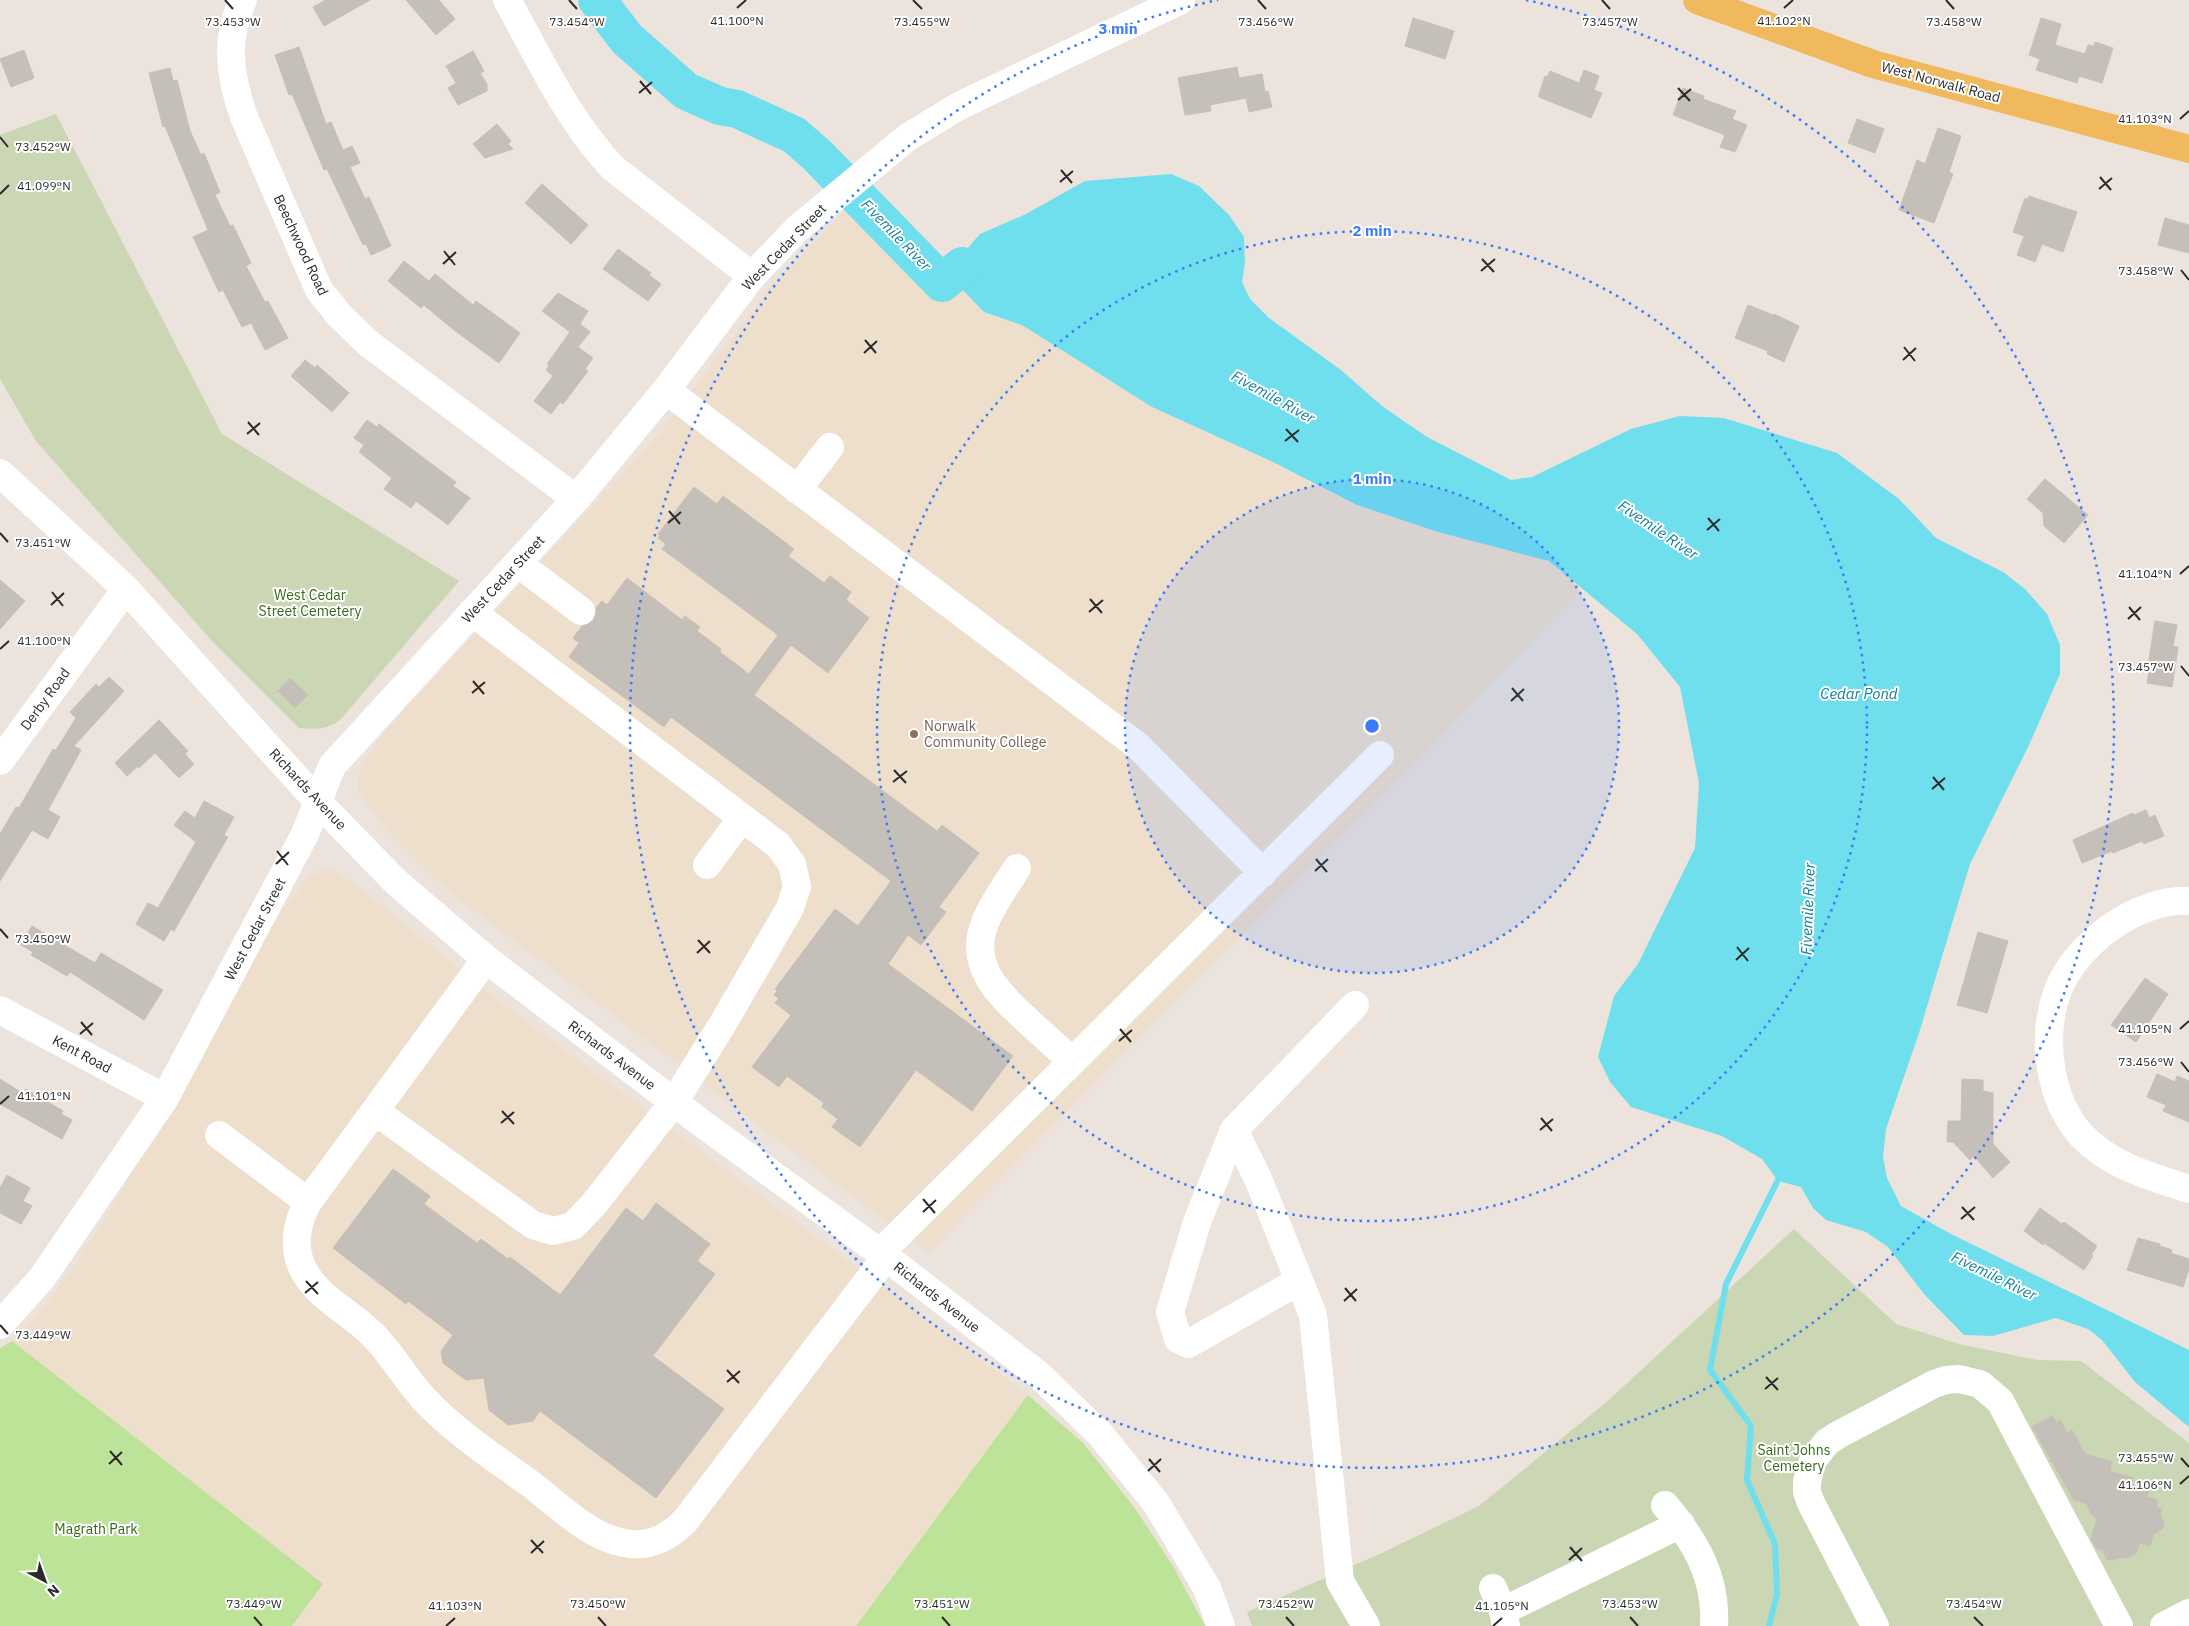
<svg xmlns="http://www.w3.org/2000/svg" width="2189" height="1626" font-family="'IBM Plex Sans',sans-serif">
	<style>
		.education { fill: #eedecc }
		.green { fill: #bde399 }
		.cemetery { fill: #cad6b4 }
		.water { fill: #6fdfee }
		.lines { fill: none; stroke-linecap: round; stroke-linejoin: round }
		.stream { stroke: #6fdfee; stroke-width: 6 }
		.river { stroke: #6fdfee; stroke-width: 38 }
		.building { fill: #c4bfb8; stroke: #c8bfb6 }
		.minor { stroke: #fff; stroke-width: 28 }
		.major { stroke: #f0b95d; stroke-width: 28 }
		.ticks { fill: none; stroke: #2a2a2a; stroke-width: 2 }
		.ring { fill: none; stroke: #3c7bfa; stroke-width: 2.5; stroke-dasharray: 2.5 5 }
		.education-dot { fill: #8d6e63; stroke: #fff; stroke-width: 2 }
		.labels { text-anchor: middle; stroke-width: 4; stroke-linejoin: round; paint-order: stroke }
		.street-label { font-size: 14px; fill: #2a2a2a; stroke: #fff }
		.park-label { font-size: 14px; fill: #35681a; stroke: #fff }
		.education-label { font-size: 14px; fill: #785e54; stroke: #fff; text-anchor: start }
		.water-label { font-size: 15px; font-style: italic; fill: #0d7f9b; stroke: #fff }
		.ticks-label { font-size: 12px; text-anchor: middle; fill: #2a2a2a; stroke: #fff; stroke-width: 4; stroke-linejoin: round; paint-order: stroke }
		.centre { fill: #3c7bfa; stroke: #fff; stroke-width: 2.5 }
		.ring-label { font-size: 15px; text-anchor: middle; font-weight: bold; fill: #3c7bfa; stroke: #fff; stroke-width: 4; stroke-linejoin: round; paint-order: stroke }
	</style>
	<rect width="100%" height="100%" fill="#ece3dc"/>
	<path class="education" d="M863,193L958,285L984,312L1022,325L1152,407L1273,462L1357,505L1438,532L1549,561L1583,589L1427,751L1148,1029L928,1253L460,900L436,880L390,834L359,793L358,780L363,765L372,749L397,718L661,432L772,285Z
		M332,869L356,885L495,998L1028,1395L856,1626H292L322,1584L12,1341L40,1312L76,1263L113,1206L254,954L282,911L308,878L322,870Z"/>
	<path class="green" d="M12,1341L323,1584L292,1626H0V1348Z
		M1028,1395L1083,1443L1134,1507L1173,1566L1205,1626H856Z"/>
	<path class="cemetery" d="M56,114L222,434L459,581L341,719C328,729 316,730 299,728L212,641L36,441L0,379V135Z
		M1794,1229L1896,1324L1959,1344L2037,1360L2081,1361L2189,1443V1626H1252L1247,1612L1384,1552L1479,1506L1611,1398Z"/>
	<path class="water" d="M1171,174L1199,186L1229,215L1244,237L1245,263L1242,282L1250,299L1269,318L1341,370L1382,406L1427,437L1511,480L1532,477L1631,429L1680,416L1724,418L1837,453L1899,499L1936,538L2003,572L2025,589L2047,614L2060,645V674L2029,745L1970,864L1919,1033L1886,1129L1883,1157L1887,1178L1901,1206L1951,1234L2189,1350V1427L2135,1382L2102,1340L2088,1329L2056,1318L1993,1336L1964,1335L1924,1294L1888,1247L1866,1232L1826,1220L1813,1208L1801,1187L1778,1181L1762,1159L1722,1136L1631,1107L1610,1082L1598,1057L1614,996L1638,964L1695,848L1699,783L1680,687L1637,634L1549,561L1438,532L1357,505L1273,462L1152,407L1022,325L984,312L958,285L962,266L967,249L980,234L1024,215L1085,181Z"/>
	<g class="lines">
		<path class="stream" d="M1769,1626L1777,1594L1775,1544L1747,1480L1751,1426L1710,1370L1726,1284L1781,1174"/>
		<path class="river" d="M597,0L627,39L686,91L720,106L737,109L794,135L817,155L942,283L962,266"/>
	</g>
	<path class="building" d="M326,0H370L324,26L313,7Z
		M406,0H439L455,19L436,35Z
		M1413,18L1454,31L1445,59L1405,46Z
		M2041,18L2061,24L2055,45L2085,54L2088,45L2094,46L2095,42L2113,48L2102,83L2079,76L2077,83L2036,70L2040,59L2029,55Z
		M299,47L326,124L331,122L343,150L352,146L360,163L350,167L365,199L369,197L391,246L371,255L366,244L363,245L327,169L324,170L292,94L289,95L275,55Z
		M24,50L34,78L11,87L0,59Z
		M473,51L484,71L480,73L487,84V91L458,105L448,88L456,83L446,66Z
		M1237,67L1239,78L1262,74L1265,92L1268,91L1272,107L1249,112L1246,98L1210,105L1211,111L1185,115L1178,78Z
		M170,68L173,81L177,80L190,131L201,155L204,153L220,192L215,195L230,226L233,225L251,263L246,266L265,302L268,301L288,338L265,350L251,323L242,327L223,290L219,292L193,237L208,230L165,126L163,127L149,73Z
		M1584,70L1599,76L1594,90L1602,93L1591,118L1539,97V94L1545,76L1547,77L1550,71L1579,83Z
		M1683,88L1704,96L1703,99L1736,111L1732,119L1747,125L1735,152L1720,147L1725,135L1673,115Z
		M1857,119L1884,129L1875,153L1848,143Z
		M497,124L511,141L508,144L513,149L485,158L473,144Z
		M1938,128L1961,136L1949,172L1953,174L1934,223L1899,210L1917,160L1925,164Z
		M542,184L588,225L571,244L525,203Z
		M2029,196L2077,212L2063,252L2042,244L2035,262L2017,255L2024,236L2013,232L2025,198L2028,199Z
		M2165,218L2189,225V253L2158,245Z
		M618,249L651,273L649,275L661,284L648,301L603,269Z
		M404,261L429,281L435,274L473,305L476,301L520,333L499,363L454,330L424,305L421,308L388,281Z
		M558,293L588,311L580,324L590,332L578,347L593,358L585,369L588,371L563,404L560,402L551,414L534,401L553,376L546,370L549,366L547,364L570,332L542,311Z
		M1748,305L1773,315L1774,314L1799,326L1784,362L1767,354L1768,351L1735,338Z
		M305,360L315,368L317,365L349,393L332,412L291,376Z
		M367,420L377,427L379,424L413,450L456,482L453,486L470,498L448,525L416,501L411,508L384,489L392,478L359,452L364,445L354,438Z
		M2045,479L2088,515L2064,543L2044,526L2043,513L2027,499Z
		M694,487L717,504L723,496L794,549L788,556L824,583L830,576L851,592L846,600L869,618L828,673L791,645L754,695L937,831L942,825L979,853L939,907L946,912L921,945L908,935L888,964L1013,1056L972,1111L916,1070L860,1147L832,1127L838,1119L822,1107L824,1103L787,1076L779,1087L752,1067L791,1015L775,1003L779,998L774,995L777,991L775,989L835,909L858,926L891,881L671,717L664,727L569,657L579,643L573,638L582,626L593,621L596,613V608L602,601L607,605L627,578L682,620L685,616L700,627L697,631L721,649L720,652L749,674L778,635L662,549L666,544L658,538L660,536L658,534Z
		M0,580L25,601L0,629Z
		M2155,621L2177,625L2173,646L2178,647L2172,687L2147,683L2149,671H2147Z
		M109,677L124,691L74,746L81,750L48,810L60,817L48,839L32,830L0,881V834L16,807L19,808L53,749L56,750L76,718L70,712L96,684L99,687Z
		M290,678L308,695L295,708L278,691Z
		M159,720L188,751L185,754L194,764L179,778L155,753L139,768L138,766L127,776L115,763Z
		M204,801L234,817L224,835L228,837L222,847L174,931L171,929L164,941L136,924L148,903L158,908L196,842L174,825L185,811L195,818Z
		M2146,810L2149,818L2155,815L2164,836L2144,844L2142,841L2113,853L2112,851L2082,863L2073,840L2133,813L2134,815Z
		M32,926L95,963L101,953L163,990L144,1020L70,972L67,976L31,955L33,952L21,945Z
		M1978,932L2008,941L1987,1013L1957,1005Z
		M2145,978L2168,994L2136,1042L2111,1025Z
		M2157,1074L2175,1082L2177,1076L2189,1081V1122L2163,1111L2166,1105L2147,1097Z
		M0,1079L24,1094L26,1089L63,1111L61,1114L72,1120L62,1139L0,1104Z
		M1962,1079L1983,1080V1091L1993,1093V1144L2010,1162L1993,1178L1974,1156L1970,1160L1953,1142H1947L1948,1121H1961Z
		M393,1169L430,1196L424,1204L477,1243L481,1239L508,1259L510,1257L560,1295L626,1208L643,1221L656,1203L710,1244L697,1261L715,1274L653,1356L724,1409L656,1498L540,1411L533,1421L508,1425L489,1410L484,1378L466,1380L443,1363L441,1351L453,1335L408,1301L406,1304L333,1248Z
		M7,1175L30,1188L23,1201L32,1206L21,1224L0,1213V1188Z
		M2040,1208L2062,1224L2064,1222L2097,1246L2091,1255L2093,1256L2084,1270L2044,1243L2043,1245L2024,1231Z
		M2138,1238L2160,1244V1246L2172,1250L2171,1253L2189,1259V1269L2183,1287L2127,1270Z
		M2052,1416L2056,1422L2060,1420L2067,1433L2072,1430L2085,1454L2112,1462L2110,1471L2133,1478L2131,1484L2149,1490L2147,1497L2158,1500L2156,1507L2162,1509L2160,1514L2164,1524L2163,1528L2153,1535L2150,1546L2139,1543L2136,1553L2126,1558L2121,1557L2112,1560L2107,1559L2102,1550L2097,1549L2091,1539L2097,1519L2091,1514L2087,1504L2074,1500L2032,1427Z"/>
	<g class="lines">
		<path class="minor" d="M243,0C224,40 230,77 244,117L319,290L339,315L368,343L576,499
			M507,0C540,59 567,119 613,168L752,276
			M666,390L1138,746L1263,873
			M0,473L126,589L317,801L396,882L486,959L700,1122L886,1257L1039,1375L1100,1434L1156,1503L1207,1588L1221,1626
			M797,490L830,447
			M519,564L581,611
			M0,761L126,589
			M707,865L742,818
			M1017,868C1005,887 990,907 983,928C970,969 1002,997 1029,1022C1043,1035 1058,1048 1072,1061
			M2189,901C2137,898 2074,945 2057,993C2041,1038 2049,1100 2082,1136C2111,1166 2151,1177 2189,1189
			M486,959L308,1202C296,1223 292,1249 304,1271C320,1300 351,1312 373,1335C393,1355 406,1380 425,1400C456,1433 495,1458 532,1485C559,1506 590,1537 624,1543C649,1548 668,1538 685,1521L886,1257
			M1355,1005L1234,1130L1259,1181L1313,1315L1340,1581L1366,1626
			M0,1010L165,1098
			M375,1111L533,1225L553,1231L573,1226L594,1204L674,1102L722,1025L790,908L797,886L792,864L778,845L472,612
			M1234,1130L1197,1222L1170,1312L1178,1339L1188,1344L1299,1281
			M219,1135L308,1202
			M880,1253L1380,755
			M0,1325L42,1278L165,1098L305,834L332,766L576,499L666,390L752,276L798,228L908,137L959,106L1181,0
			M1665,1505C1695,1541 1717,1577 1714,1626
			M1493,1588L1503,1611L1506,1626
			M1503,1611L1681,1524
			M1875,1626L1811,1503L1807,1492V1481L1813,1460L1827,1442L1838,1435L1934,1384L1946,1380L1959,1379L1980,1384L2000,1401L2119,1626
			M2164,1626L2189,1613"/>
		<path class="major" d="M1697,0L1873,64L2189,149"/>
	</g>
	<path class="ticks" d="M225,0L233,9M569,0L577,9M913,0L922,9M1258,0L1266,9M1602,0L1610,9M1946,0L1954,9M737,8L746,0M1784,8L1793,0M640,81L651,94M1678,88L1690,101M639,93L652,82M1678,100L1691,89M2180,119L2189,111M0,137L8,147M1061,170L1072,183M2100,177L2111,190M1060,182L1073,171M2099,189L2112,178M0,194L9,185M444,251L455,265M1482,259L1494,272M443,264L456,252M2181,270L2189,280M1481,271L1495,259M865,340L876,353M1904,347L1915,361M864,353L877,341M1903,360L1916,348M248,422L259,435M1286,429L1298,442M247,434L260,423M1285,441L1299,430M669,511L680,524M1708,518L1719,531M668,523L681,512M1707,530L1720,519M0,533L8,542M2180,574L2189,566M52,592L63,606M1090,599L1102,613M51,605L64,593M2129,607L2140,620M1089,612L1103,600M2128,619L2141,607M0,649L9,641M2181,666L2189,676M473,681L484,694M1512,688L1523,701M472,693L485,682M1511,701L1524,689M894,770L906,783M1933,777L1944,790M893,782L907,771M1932,789L1945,778M277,851L288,865M1316,859L1327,872M276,864L289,852M1315,871L1328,859M0,929L8,938M698,940L710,953M1737,947L1748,961M697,953L710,941M1736,960L1749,948M81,1022L92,1035M1120,1029L1131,1042M2180,1029L2189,1021M80,1034L93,1023M1119,1041L1132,1030M2181,1062L2189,1072M0,1104L9,1096M502,1111L514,1124M1541,1118L1552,1131M501,1123L514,1112M1540,1130L1553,1119M923,1199L935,1213M1962,1207L1974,1220M923,1212L936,1200M1961,1219L1975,1207M306,1281L318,1294M1345,1288L1356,1301M305,1293L318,1282M1344,1301L1357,1289M0,1325L8,1334M727,1370L739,1383M1766,1377L1778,1390M727,1382L740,1371M1765,1389L1778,1378M110,1451L122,1465M2181,1458L2189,1467M1149,1459L1160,1472M109,1464L122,1452M1148,1471L1161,1459M2180,1484L2189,1476M531,1540L543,1553M1570,1547L1582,1561M531,1553L544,1541M1569,1560L1582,1548M254,1617L262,1626M598,1617L606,1626M942,1617L950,1626M1286,1617L1294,1626M1630,1617L1638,1626M1974,1617L1983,1626M446,1626L455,1618M1493,1626L1502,1618"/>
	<circle cx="1372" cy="726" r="247" fill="#3c7bfa" fill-opacity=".12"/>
	<g class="ring">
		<circle cx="1372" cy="726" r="247"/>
		<circle cx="1372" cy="726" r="495"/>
		<path d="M1526 0A742 742 0 1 1 1218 0"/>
	</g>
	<circle class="education-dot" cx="914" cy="734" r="5"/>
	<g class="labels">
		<g class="street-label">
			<text transform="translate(1941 82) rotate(15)" y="5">West Norwalk Road</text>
			<text transform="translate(301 245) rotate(65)" y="5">Beechwood Road</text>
			<text transform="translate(784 247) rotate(-46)" y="5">West Cedar Street</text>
			<text transform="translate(503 579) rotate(-47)" y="5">West Cedar Street</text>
			<text transform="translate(45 699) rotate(-54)" y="5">Derby Road</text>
			<text transform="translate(308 789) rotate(47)" y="5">Richards Avenue</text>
			<text transform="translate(255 929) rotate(-62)" y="5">West Cedar Street</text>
			<text transform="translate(82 1054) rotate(28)" y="5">Kent Road</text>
			<text transform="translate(612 1055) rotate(37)" y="5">Richards Avenue</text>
			<text transform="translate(937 1297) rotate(38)" y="5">Richards Avenue</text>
		</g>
		<g class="park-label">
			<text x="310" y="600">West Cedar<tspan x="310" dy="16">Street Cemetery</tspan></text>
			<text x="1794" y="1455">Saint Johns<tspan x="1794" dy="16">Cemetery</tspan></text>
			<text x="96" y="1534">Magrath Park</text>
		</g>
		<g class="education-label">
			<text x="924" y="731">Norwalk<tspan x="924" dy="16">Community College</tspan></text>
		</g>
		<g class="water-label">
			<text transform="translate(896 235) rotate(46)" y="5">Fivemile River</text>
			<text transform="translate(1273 397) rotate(29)" y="5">Fivemile River</text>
			<text transform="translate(1658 530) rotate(34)" y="5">Fivemile River</text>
			<text x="1859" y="699">Cedar Pond</text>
			<text transform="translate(1808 909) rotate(-88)" y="5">Fivemile River</text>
			<text transform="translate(1994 1276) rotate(26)" y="5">Fivemile River</text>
		</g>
	</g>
	<g class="ticks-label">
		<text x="737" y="25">41.100°N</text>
		<text x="1784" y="25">41.102°N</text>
		<text x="233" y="26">73.453°W</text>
		<text x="577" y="26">73.454°W</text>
		<text x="922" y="26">73.455°W</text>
		<text x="1266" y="26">73.456°W</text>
		<text x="1610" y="26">73.457°W</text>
		<text x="1954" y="26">73.458°W</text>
		<text x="2145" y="123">41.103°N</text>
		<text x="43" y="151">73.452°W</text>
		<text x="44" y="190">41.099°N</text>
		<text x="2146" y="275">73.458°W</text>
		<text x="43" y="547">73.451°W</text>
		<text x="2145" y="578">41.104°N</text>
		<text x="44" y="645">41.100°N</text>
		<text x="2146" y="671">73.457°W</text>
		<text x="43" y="943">73.450°W</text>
		<text x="2145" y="1033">41.105°N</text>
		<text x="2146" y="1066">73.456°W</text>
		<text x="44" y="1100">41.101°N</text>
		<text x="43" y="1339">73.449°W</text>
		<text x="2146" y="1462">73.455°W</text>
		<text x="2145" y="1489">41.106°N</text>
		<text x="254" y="1608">73.449°W</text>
		<text x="598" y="1608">73.450°W</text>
		<text x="942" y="1608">73.451°W</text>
		<text x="1286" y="1608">73.452°W</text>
		<text x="1630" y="1608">73.453°W</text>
		<text x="1974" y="1608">73.454°W</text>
		<text x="455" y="1610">41.103°N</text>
		<text x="1502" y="1610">41.105°N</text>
	</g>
	<circle cx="1372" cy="726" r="8" class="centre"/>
	<g class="ring-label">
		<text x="1118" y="34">3 min</text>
		<text x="1372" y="236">2 min</text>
		<text x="1372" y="484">1 min</text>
	</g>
	<g transform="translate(45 1581) rotate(139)" stroke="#ffffff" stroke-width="4" paint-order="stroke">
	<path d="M0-4L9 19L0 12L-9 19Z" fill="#2a2a2a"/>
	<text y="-8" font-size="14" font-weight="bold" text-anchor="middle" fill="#2a2a2a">N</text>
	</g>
</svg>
